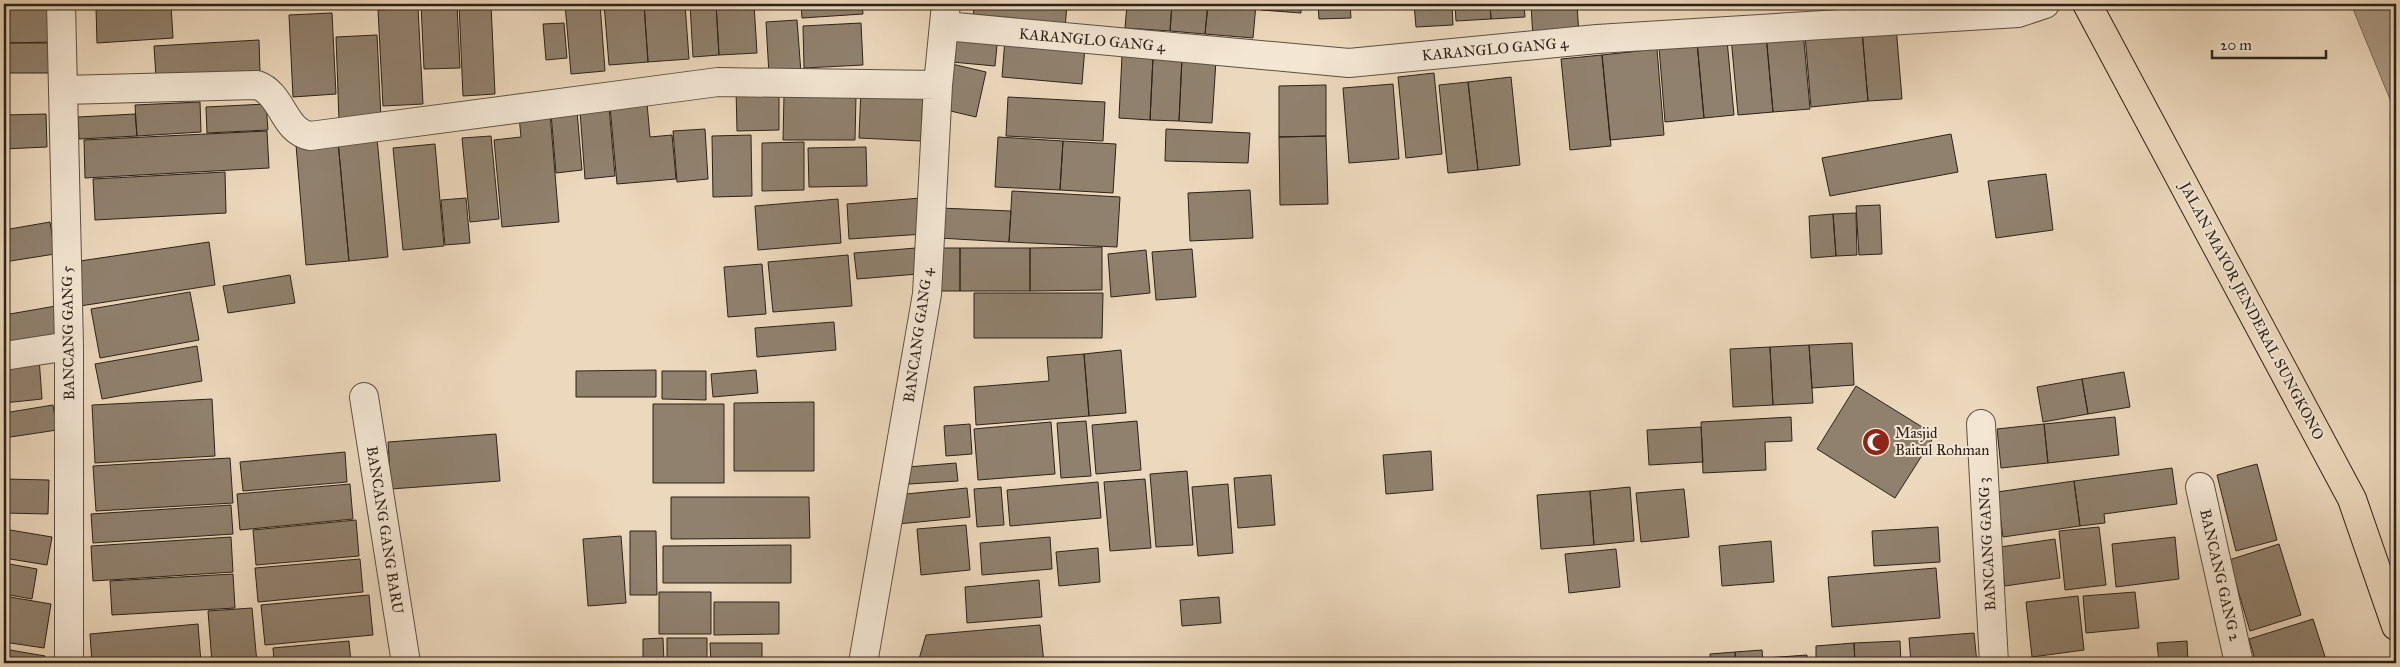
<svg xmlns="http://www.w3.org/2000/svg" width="2400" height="667" font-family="'IM FELL Great Primer',serif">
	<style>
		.water { fill: #ab9a85; stroke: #796a5a }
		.building { fill: #90816e; stroke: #2d2219 }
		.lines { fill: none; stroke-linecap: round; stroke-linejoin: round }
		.minor-casing { stroke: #5d5042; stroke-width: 30 }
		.major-casing { stroke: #2d2219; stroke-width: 30 }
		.minor { stroke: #f3e6d3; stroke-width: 28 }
		.major { stroke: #ecd8bc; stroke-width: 28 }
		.labels { text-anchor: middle; stroke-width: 4; stroke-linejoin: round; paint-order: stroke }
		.street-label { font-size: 15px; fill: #2d2219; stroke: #f3e6d3 }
		.poi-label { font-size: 15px; fill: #2d2219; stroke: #f3e6d3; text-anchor: start }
	</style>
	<rect width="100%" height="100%" fill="#ecd8bc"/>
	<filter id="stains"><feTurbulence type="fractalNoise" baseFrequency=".004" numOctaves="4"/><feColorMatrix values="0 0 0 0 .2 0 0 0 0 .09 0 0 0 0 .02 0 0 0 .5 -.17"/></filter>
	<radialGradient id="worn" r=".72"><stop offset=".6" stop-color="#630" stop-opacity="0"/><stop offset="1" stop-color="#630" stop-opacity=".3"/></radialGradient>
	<path class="water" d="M2351,4H2396V114Z"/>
	<path class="building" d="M4,4H54V9H4Z
		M333,4H368L334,8Z
		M421,4H457L460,68L424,69Z
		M459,4H491L495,94L463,96Z
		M565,4H600L605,71L571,74Z
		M604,4H644L648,62L609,65Z
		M644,4H685L689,59L648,62Z
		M690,4H716L719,55L693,57Z
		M716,4H754L757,53L719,55Z
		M801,4H862L863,14L802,18Z
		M974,4H1067L1065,29L973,24Z
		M1127,4H1172L1170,31L1125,28Z
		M1172,4H1208L1205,34L1170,31Z
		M1208,4H1256L1253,38L1205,34Z
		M1262,4H1301V13L1261,10Z
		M1318,4H1350L1351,18L1319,19Z
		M1414,4H1452L1453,25L1416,27Z
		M1455,4H1490L1491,19L1456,21Z
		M1490,4H1524L1525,17L1491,19Z
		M1531,4H1577L1579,36L1533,39Z
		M171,5L173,38L97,43L96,8Z
		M418,8L423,104L383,106L378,10Z
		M4,9H54L53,42L4,43Z
		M332,13L336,94L293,97L289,15Z
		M797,20L801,73L769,75L766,22Z
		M564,23L567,58L546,60L543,24Z
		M861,23L863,65L804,68L803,26Z
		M1896,26L1902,99L1868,101L1862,30Z
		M1803,30L1810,109L1773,112L1766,34Z
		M1862,30L1868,101L1811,107L1805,35Z
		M956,31L998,35L995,66L952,62Z
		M1766,34L1773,112L1738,115L1731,37Z
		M377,35L381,118L339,120L336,37Z
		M1005,39L1085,46L1082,84L1002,77Z
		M259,40L260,73L156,78L154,46Z
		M1727,40L1734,115L1704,118L1697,42Z
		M1697,42L1704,118L1665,122L1659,47Z
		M4,43H54L53,73H4Z
		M1657,49L1664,135L1610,140L1602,55Z
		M1122,55L1153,57L1150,120L1119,118Z
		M1602,55L1611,146L1570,150L1561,59Z
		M1153,57L1182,58L1179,121L1150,120Z
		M1182,58L1216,60L1212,123L1179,121Z
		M952,64L986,72L976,117L942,109Z
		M1434,73L1442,154L1406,158L1398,77Z
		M1511,77L1520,165L1478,170L1468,82Z
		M1468,82L1478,170L1448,173L1439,85Z
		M1393,84L1399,159L1349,163L1343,88Z
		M1326,85V136L1279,137V86Z
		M779,88V130L737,131L736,89Z
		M861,89L923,92L921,141L859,138Z
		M784,95H856L855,140H783Z
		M1008,97L1105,102L1103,141L1006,136Z
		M200,102L201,132L137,136L135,105Z
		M647,103L650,137L672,135L676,179L617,184L610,106Z
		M266,104L268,130L207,133L206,107Z
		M609,107L615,176L585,179L580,111Z
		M577,111L582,170L556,173L551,113Z
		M550,113L559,222L502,227L494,140L521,137L519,116Z
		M46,114L47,147L4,149V115Z
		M135,114L137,136L79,139L78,117Z
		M705,129L708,179L677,182L673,131Z
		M1166,129L1250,133L1248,163L1165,161Z
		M267,131L269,168L85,178L84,140Z
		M1951,134L1958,172L1830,196L1822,158Z
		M751,135L752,196L713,197L712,136Z
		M491,136L499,219L470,222L462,138Z
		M1326,136L1328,204L1280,205L1279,137Z
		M998,137L1063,141L1060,190L995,187Z
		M377,138L388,257L349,261L338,141Z
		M338,141L349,261L306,265L296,145Z
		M1063,141L1116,144L1113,193L1060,190Z
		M804,142V190L762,191V143Z
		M435,144L444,246L403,250L393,148Z
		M866,147L867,186L809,187L808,148Z
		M225,172L226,213L95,220L93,179Z
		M2046,174L2053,230L1996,238L1988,181Z
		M1250,190L1253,238L1190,241L1188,193Z
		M1012,191L1120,197L1117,247L1009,242Z
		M466,198L470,243L445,245L441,200Z
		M921,198L924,234L849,239L847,204Z
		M838,199L841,243L758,250L755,206Z
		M1880,205L1882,254L1859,255L1856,206Z
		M940,208L1011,211L1009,242L939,238Z
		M1856,213L1857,255L1836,256L1833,214Z
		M1833,214L1836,256L1811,258L1809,216Z
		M50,222L55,254L4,262V230Z
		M209,242L215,285L80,306L73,262Z
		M1102,247V290L1030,291V248Z
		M916,248L918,274L857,279L854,253Z
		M933,248H960V291H933Z
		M960,248H1030V291H960Z
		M1192,249L1196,297L1156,300L1152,252Z
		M1146,250L1150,293L1111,297L1108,254Z
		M848,255L852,306L773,312L768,262Z
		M762,264L766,314L728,317L724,267Z
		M290,275L295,303L228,313L223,286Z
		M190,292L199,340L100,358L91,309Z
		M974,293H1103L1102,338H974Z
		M56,306L61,339L4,348V315Z
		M834,322L836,350L757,357L755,328Z
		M1852,343L1854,385L1812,388L1809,345Z
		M1809,345L1813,403L1773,405L1770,347Z
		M197,346L202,381L102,399L95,364Z
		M1770,347L1773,405L1733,407L1730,349Z
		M1121,350L1126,413L1089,416L1084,354Z
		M1084,354L1089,416L976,425L974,387L1049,381L1047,357Z
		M39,358L42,399L4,403V362Z
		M656,370V397H576V371Z
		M756,370L758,393L713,397L711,374Z
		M662,371H706V400L662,399Z
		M2124,372L2130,407L2088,414L2082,379Z
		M2082,379L2088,414L2043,422L2037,387Z
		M1856,386L1935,435L1895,498L1817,449Z
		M212,399L215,456L95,463L92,405Z
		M814,402V471H734V403Z
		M653,404H724V483H653Z
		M53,405L57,430L4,438V413Z
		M1791,417L1792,441L1765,442L1766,470L1703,473L1701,422Z
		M2115,417L2119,455L2048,463L2044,424Z
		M1086,421L1091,476L1061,478L1057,423Z
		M1137,421L1141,470L1096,474L1092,425Z
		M1051,422L1055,474L978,480L974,429Z
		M970,424L972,454L946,456L944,426Z
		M2044,424L2048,463L2001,468L1997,429Z
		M1701,427L1703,462L1649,465L1647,430Z
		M496,434L500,481L391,489L388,442Z
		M1431,451L1433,490L1386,494L1383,455Z
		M345,452L347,482L243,491L240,462Z
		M230,458L233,503L96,511L93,466Z
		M956,463L958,481L909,484L908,467Z
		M2257,464L2277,540L2236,551L2217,475Z
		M2172,468L2177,504L2104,514L2105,523L2080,526L2074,481Z
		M1187,471L1193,545L1156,547L1150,474Z
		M1271,475L1275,525L1238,528L1234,478Z
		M4,479L49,480L48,514L4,513Z
		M1145,479L1151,548L1110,551L1104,482Z
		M2074,481L2080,526L2003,537L1997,492Z
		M1098,482L1101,518L1010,526L1007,490Z
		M350,484L353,519L240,530L237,494Z
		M1228,484L1233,553L1198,556L1192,487Z
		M1001,487L1004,525L977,527L974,489Z
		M1630,487L1634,541L1594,545L1590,491Z
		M967,488L970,517L898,524L896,495Z
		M1684,489L1689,537L1641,542L1636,493Z
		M1590,491L1594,545L1541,549L1537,495Z
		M671,497H809L810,538L671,539Z
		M231,505L233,534L93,543L91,514Z
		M356,520L359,556L256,565L253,530Z
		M966,525L970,570L921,575L917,529Z
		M1938,527L1940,562L1874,566L1872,531Z
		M2099,527L2106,585L2065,590L2059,531Z
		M4,529L52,537L47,565L4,558Z
		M630,531H656L657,595H630Z
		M621,536L626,603L588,606L583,539Z
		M231,537L233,572L93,581L91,546Z
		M1050,537L1052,569L982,575L980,543Z
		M2175,537L2179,579L2116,587L2112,544Z
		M2055,539L2060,578L2005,586L2000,547Z
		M1771,541L1774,582L1722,586L1719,546Z
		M2279,544L2301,615L2250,631L2229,560Z
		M791,545V583H663V546Z
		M1098,548L1100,582L1059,586L1056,552Z
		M1616,549L1620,587L1569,593L1565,554Z
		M360,559L363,592L258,602L255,568Z
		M4,563L37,569L32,599L4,594Z
		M1936,568L1940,618L1832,627L1828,577Z
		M233,574L235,608L112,615L110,581Z
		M1039,580L1042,617L967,623L965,587Z
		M659,592H711V634H659Z
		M2135,592L2139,628L2086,633L2083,596Z
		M369,595L373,635L265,645L261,605Z
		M4,596L51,604L44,648L4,642Z
		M2078,596L2084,650L2032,657L2026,602Z
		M1219,597L1221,623L1182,626L1180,600Z
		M714,602H779V634L714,635Z
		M252,608L257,663H212L208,611Z
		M2313,619L2327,663H2256L2249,639Z
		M198,624L201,663H92L90,634Z
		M1040,625L1044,663H933L919,659L926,635Z
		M1974,633L1977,663H1911L1909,638Z
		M663,638L664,663H643V639Z
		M667,638H707V663H667Z
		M349,641L351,663H274L273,648Z
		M1900,641L1901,663H1855L1854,643Z
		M2187,641L2188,663H2159L2157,643Z
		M710,643H762V663H711Z
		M1854,643L1855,663H1816V646Z
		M4,649L45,656L44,663H4Z
		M1762,650L1763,663H1736L1735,652Z
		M1735,652L1736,663H1710V654Z
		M1807,655V663H1767L1766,658Z"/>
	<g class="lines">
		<g class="minor-casing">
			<path id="minor" d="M61,4L69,346V663
				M945,26L1349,63L1597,39L2018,13L2045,4
				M63,90L257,85C283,94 283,131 310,136L718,82L938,85
				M4,356L69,346
				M364,397L406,663
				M1981,424L1994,663
				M2200,487L2239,663
				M863,663L927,294L938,85L946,4"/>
		</g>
		<g class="major-casing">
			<path id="major" d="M2087,4L2352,499L2396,626"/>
		</g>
		<use href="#minor" class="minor"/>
		<use href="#major" class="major"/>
	</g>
	<defs>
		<g id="mosque-disc" transform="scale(1.4375)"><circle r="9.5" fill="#8f2418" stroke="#f3e6d3"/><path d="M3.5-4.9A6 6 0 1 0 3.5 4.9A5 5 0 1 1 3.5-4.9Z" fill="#fff"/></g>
	</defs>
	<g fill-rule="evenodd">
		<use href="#mosque-disc" x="1876" y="442"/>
	</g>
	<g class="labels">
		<g class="street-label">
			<text transform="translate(1092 40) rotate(5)" y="5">KARANGLO GANG 4</text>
			<text transform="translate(1495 49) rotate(-5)" y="5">KARANGLO GANG 4</text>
			<text transform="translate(2252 311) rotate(62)" y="5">JALAN MAYOR JENDERAL SUNGKONO</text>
			<text transform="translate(68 333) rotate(-91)" y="5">BANCANG GANG 5</text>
			<text transform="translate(918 335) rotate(-82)" y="5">BANCANG GANG 4</text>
			<text transform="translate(385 530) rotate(81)" y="5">BANCANG GANG BARU</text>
			<text transform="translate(1987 544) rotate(-93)" y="5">BANCANG GANG 3</text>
			<text transform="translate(2220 575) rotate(77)" y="5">BANCANG GANG 2</text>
		</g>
		<g class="poi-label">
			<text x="1895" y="438">Masjid<tspan x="1895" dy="17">Baitul Rohman</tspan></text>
		</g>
	</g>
	<rect width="2400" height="667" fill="none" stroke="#ecd8bc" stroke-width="20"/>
	<rect x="5" y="5" width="2390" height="657" fill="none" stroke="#2d2219" stroke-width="2.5"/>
	<rect x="10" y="10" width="2380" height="647" fill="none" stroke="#2d2219"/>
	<path d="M2212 50v8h114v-8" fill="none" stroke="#2d2219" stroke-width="2.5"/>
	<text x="2220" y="50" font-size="15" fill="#2d2219" stroke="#f3e6d3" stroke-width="4" paint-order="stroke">20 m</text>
	<rect width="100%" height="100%" filter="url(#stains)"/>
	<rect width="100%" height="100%" fill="url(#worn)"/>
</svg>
